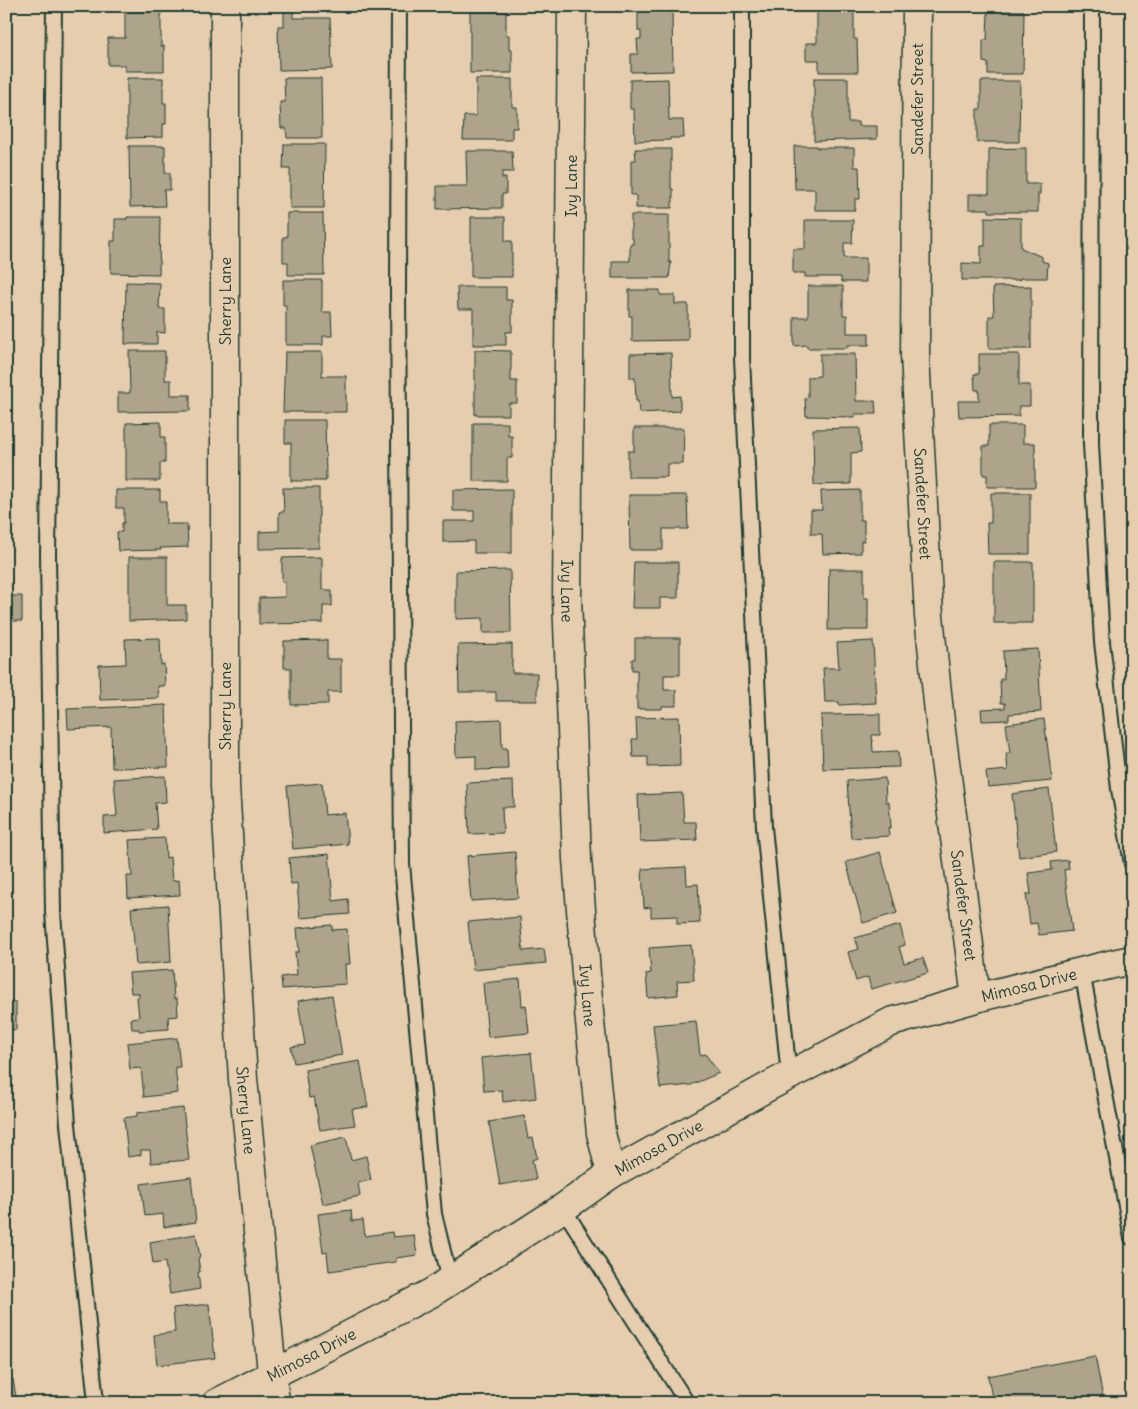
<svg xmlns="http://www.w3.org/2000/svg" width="1138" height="1409" font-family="Delius,sans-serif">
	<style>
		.building { fill: #aea48c; stroke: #1f3d34 }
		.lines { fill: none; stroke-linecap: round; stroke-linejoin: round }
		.service-casing { stroke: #1f3d34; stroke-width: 18 }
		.minor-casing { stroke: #1f3d34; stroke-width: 31 }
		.service { stroke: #e5cdae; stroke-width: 14 }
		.minor { stroke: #e5cdae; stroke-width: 28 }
		.labels { text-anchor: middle; stroke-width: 4; stroke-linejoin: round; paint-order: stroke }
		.street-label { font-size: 16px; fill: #1f3d34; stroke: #e5cdae }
	</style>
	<rect width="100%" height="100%" fill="#e5cdae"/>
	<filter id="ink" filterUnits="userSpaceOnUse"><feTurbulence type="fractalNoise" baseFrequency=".02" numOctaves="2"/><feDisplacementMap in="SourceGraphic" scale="10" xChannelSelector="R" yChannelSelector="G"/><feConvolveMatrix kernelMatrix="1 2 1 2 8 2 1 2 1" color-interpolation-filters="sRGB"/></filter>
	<g filter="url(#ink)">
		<path class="building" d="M293,8V18H330L332,69L279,70L278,26H284V9Z
			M988,10L1024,11L1023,74H988V63L983,62V40H987Z
			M638,11H672L673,71L631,72V54H638L637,39H641V31H638Z
			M125,12H161V46H164V71H125V65H108V38H125Z
			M470,12H506V35H509V50H512V73H470Z
			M817,12H854V39H857L858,72H819V60H806V43H817Z
			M6,33H9V65H6Z
			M127,78H163V103H166V124H163V137L127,138Z
			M284,78H321L322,138H287L286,128H281L280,102H285Z
			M814,78H848V122H858V126H877V139L814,141Z
			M476,79H512V107H517V128H512V140H463L464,116H476Z
			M668,79L669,120H683L684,138H670V140L635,141L634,109H630V80Z
			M981,81H1020L1019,142H977V109H981Z
			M284,144H325L324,208H290V169H283Z
			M129,146H165V173H170V190H164L165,206L130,207Z
			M794,146H817V148H854V167H859L860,199H855V210H815V189H795Z
			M1026,148V184H1040V194H1038V212H989V209H969V194H989V149Z
			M635,149H671V189H673V202H672V208H636V195H631V160H636Z
			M466,151H512L513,172H502V178H506V194H502V208L437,209V186H467Z
			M287,213H323L324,275H288V262H283V237H287Z
			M631,215H669V262H671L669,278H612V261H630V244H633V238H631Z
			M127,217H160L159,274L111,273V241H115V219H127Z
			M471,217H505V241H512V277H471Z
			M985,217L1021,218V248L1042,257V261L1048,263L1047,278H1020V280H962V263L981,264V246H985Z
			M805,220H853L852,243H844V258H866V282H841V277H805V273H793V249H805Z
			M283,280H322V312H331L332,336H323V345H286V305H283Z
			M126,282L160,283L159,309H165V333L157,332V344H125Z
			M808,286H843V315H847V333H869V345H847V348H807V345L794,346V317H808Z
			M1031,286V349H989V316H994L993,287Z
			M457,287H506V300H512V332H506V345H473V309H458Z
			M629,290H660V295H675V304H688V340L632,341V316H629Z
			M475,350L511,351V381H517V403H509V415H475Z
			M129,351H165V380H171V395H190V411L118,412V393H130Z
			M285,352H322V376H346V412H283Z
			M671,353L672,397L680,396V411L639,413L638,401H636L635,378H630V354Z
			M820,354H855L856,401H875L876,414H855V417L806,416L805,398L808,397V377L820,376Z
			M979,354H1019V385H1030V406H1019V416L959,417L958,401H979V390H975L974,374H979Z
			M285,420H325L326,481H291V443H285Z
			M161,422V437H165V463H160V481H126V423Z
			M473,423H508V436H512V458H507V481H473Z
			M989,425H1023V443H1035V487H987V475H983V446H989Z
			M634,428H684L683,464H667V477H628V451H634Z
			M860,428L861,452L851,453V484L814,485L813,429Z
			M283,488H319V548L259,549V532L279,531V512H284Z
			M512,489V553H474V541L443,542V521H474V511H453V490Z
			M116,490H160V501H166V524H187L188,547L160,548L161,550L118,551L117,532H122V523H124V508H116Z
			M860,490V520H864V541H861V553L823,554L822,534H811V510H822L821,491Z
			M991,493H1030V554H988L987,523H991Z
			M629,495H687L688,529H663V550H630Z
			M129,557H167V605H186V619L129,621Z
			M320,557L322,558V590H332V606H323V623L259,624V598L285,597V582H282V558Z
			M634,562H678V598H660V608H632Z
			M994,562H1033V623H994Z
			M829,569H864V598H868V630H828Z
			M510,570L511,633H483V618L456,619V571Z
			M6,596H22V621H6Z
			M160,638L161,665L164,664L165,686H158L159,698L100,700L99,665L126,664L125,639Z
			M635,638H680V675H664V690H676V706H662V709H637V670H632V659H635Z
			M327,640V659H341V692H328V704L291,705V668H284V641Z
			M873,641L876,703L839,705V702H825L823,668H839L837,643Z
			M512,644V673H537V701H496V692H459L458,645Z
			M1038,649L1041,712L1009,714V720L982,721L981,709L1005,708V703H1001L1000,679H1004L1003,651Z
			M166,705L168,767L112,768L111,727L68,729L67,709Z
			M880,714V735H872L873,752L898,751L899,767L823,769L821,715Z
			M679,717L680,766L648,767V757H633L632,739H637L636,718Z
			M501,719L502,748H507L508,769L476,770V756L456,757L455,721Z
			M1044,719L1052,781L988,787L986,772L1008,770L1006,753H1010L1006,724Z
			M165,776L166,802L155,803L157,829L104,833V817L117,816L114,779Z
			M885,778L886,802H889L891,827L888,828L889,836L851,838L847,781Z
			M513,781L514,807H502L503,833L469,834L467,783Z
			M322,783L325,815L345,813L348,844L293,849L287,786Z
			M1049,789L1056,852L1019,857L1012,794Z
			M682,793L684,822H696L697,840L640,842L638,795Z
			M165,838L166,858L170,857L172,881L179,880L180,895L128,898L127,876H132L129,840Z
			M515,852L518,898L471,901L467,856Z
			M880,852L897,913L863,923L846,862Z
			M329,854L333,901L348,899L350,914L300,918L297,883L291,884L289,858Z
			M1068,860L1069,869L1064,870L1072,931L1039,935L1037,923L1030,924L1026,894H1031L1028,873L1052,870L1051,862Z
			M686,867L687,885L698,884L700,923L677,924V916L651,917V907L644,908L642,869Z
			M168,905L171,962L136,965L131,908Z
			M520,917L523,951L544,949L546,963L473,970L468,922Z
			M332,925V930L347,929L350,964H345L346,984L282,989L281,977L297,975L295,952H299L297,928Z
			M900,925L905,945L899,947L904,963L923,958L928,973L871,989L868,977L856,981L848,952L859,949L855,938Z
			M691,945L694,980L677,981L678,995L648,998L646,974L651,973L649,948Z
			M172,970L174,999L177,998L178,1016L168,1017L169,1029L139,1031V1029H132L131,1018L139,1017L137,997H139V993H131L129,973Z
			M520,979L522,1006L526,1005L529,1033L488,1037L483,983Z
			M332,995L342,1055L294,1063L291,1047L305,1045L298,1001Z
			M6,1002H16V1030H6Z
			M696,1021L700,1055L705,1054L719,1073L691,1085L660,1088L653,1025Z
			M177,1038L180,1067H175L178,1093L144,1097L141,1068L130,1069L127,1043Z
			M531,1053L536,1098L503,1102L502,1090L484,1091L481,1058Z
			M360,1061L368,1107L352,1109L355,1125L320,1130L314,1097L309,1098L305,1070Z
			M183,1108L189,1160L151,1163L150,1150H141V1155L128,1157L124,1118L137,1116V1113Z
			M524,1116L528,1139L533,1138L537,1158L532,1160L536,1179L500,1185L489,1122Z
			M346,1137L351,1160L366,1156L371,1180L358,1183L360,1196L323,1204L310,1145Z
			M191,1177L196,1222L164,1227L163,1214L145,1216L141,1184Z
			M351,1210L352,1221L363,1220L365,1236L392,1232L393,1237L414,1235L417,1255L396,1258V1262L329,1271L327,1252L323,1253L318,1214Z
			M196,1234L200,1257L198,1258L200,1272H198L200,1289L170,1294L165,1262L153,1264L150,1242Z
			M209,1304L215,1358L157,1365L154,1335L175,1332L173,1308Z
			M1095,1356L1104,1403H993L988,1376Z
			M13,1379L17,1403H6V1380Z"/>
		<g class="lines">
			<g class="service-casing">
				<path id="service" d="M54,6L48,556L53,912L68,1124L96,1403
					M399,6L398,291L402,864L434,1214L450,1280
					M742,6V358L764,827L789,1076
					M1092,6L1091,444L1102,642L1119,789L1132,864
					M1082,972L1132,1238
					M563,1208L687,1403"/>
			</g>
			<g class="minor-casing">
				<g id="minor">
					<path id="s1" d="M225,6V786L243,1079L275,1403"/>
					<path id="s2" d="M572,6L567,598L577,859L589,1012L601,1133L611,1174"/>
					<path id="s3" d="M917,6L915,355L929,616L941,731L976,998"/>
					<path id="s4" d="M217,1403L431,1293L563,1208L611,1174L773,1084L891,1022L976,998L1113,964L1132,960"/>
				</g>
			</g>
			<use href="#service" class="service"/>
			<use href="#minor" class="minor"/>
		</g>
	</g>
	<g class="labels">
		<g class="street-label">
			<text transform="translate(917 99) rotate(-90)" y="6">Sandefer Street</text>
			<text transform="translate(571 186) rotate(-90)" y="6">Ivy Lane</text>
			<text transform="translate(225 301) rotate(-90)" y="6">Sherry Lane</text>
			<text dy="6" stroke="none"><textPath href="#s3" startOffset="498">Sandefer Street</textPath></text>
			<text dy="6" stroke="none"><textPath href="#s2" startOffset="585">Ivy Lane</textPath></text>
			<text transform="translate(225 706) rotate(-90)" y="6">Sherry Lane</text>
			<text dy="6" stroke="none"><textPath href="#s3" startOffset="902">Sandefer Street</textPath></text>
			<text dy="6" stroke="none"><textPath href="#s4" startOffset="918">Mimosa Drive</textPath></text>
			<text dy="6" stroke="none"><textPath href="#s2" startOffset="990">Ivy Lane</textPath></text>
			<text dy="6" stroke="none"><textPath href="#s1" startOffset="1105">Sherry Lane</textPath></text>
			<text dy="6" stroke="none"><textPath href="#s4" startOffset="511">Mimosa Drive</textPath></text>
			<text dy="6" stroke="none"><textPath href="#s4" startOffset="106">Mimosa Drive</textPath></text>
		</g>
	</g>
	<rect width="1138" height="1409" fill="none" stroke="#e5cdae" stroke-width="25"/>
	<rect x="12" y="12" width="1113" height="1384" fill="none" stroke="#1f3d34" stroke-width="2" filter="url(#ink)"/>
</svg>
